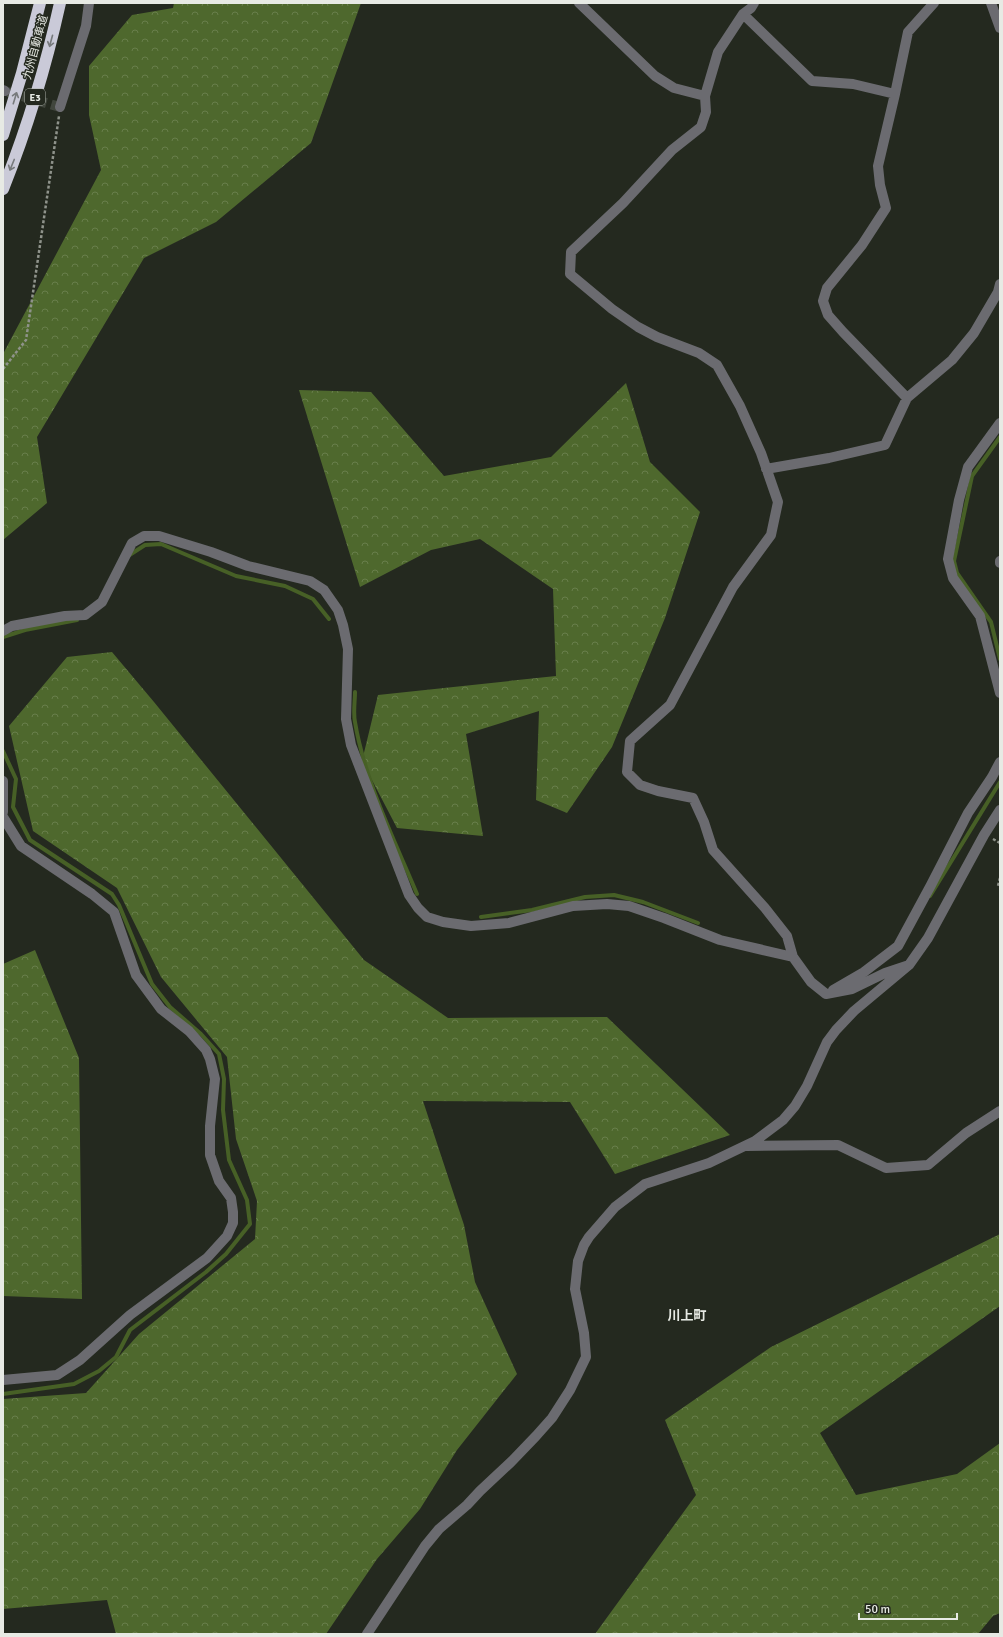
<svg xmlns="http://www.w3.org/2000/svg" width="1003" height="1637" font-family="Signika,'Noto Sans JP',sans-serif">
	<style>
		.forest { fill: url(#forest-crowns) }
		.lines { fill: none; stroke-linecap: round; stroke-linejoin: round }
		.stream { stroke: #476026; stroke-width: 4 }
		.minor-tunnel { stroke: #41463d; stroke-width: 10; stroke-dasharray: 10 5; stroke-linecap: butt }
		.path { stroke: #8f938b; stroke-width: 2.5; stroke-dasharray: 3 2; stroke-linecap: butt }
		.minor { stroke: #6b6b70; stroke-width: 10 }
		.highway { stroke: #cacad8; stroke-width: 12 }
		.oneway { stroke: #777a7c }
		.labels { text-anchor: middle; stroke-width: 3; stroke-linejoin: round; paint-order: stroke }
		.shield { fill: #24291f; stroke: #acb0a9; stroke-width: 1 }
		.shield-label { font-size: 10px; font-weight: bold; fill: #e7eae4 }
		.street-label { font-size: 11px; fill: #e7eae4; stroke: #24291f }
		.quarter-label { font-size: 13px; font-weight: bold; fill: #e7eae4; stroke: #24291f }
	</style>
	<defs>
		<pattern id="forest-crowns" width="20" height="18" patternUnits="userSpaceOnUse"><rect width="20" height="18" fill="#4e682d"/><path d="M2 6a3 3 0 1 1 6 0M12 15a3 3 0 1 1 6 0" fill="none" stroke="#687e4b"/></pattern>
	</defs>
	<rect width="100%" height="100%" fill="#24291f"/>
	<path class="forest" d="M174,3H361L311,143L216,222L144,258L37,437L47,503L3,540V354L101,170L89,115V66L132,15L173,8Z
		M626,383L650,462L700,512L665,618L612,747L567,813L536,800L539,711L466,734L483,836L397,828L362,761L378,695L556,676L553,589L480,539L431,550L360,587L299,390L371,392L444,476L551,457Z
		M112,652L154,702L364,960L448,1018L607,1017L730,1135L615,1174L570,1102L423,1101L464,1225L475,1282L517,1374L457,1450L420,1509L377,1559L326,1634H116L107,1600L3,1609V1399L86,1393L139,1334L255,1239L257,1201L236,1139L227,1057L161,977L117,888L33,831L9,726L67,657Z
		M35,950L79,1058L82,1299L3,1296V964Z
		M1000,1234V1306L820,1433L856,1495L957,1474L1000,1443V1613L993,1616L978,1634H595L696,1495L665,1420L771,1347Z"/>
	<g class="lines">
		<path class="stream" d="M1000,437L972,476L954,561L957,573L991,622L1000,659
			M128,556L145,545L161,544L236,576L285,586L313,599L329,619
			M3,637L25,630L77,620
			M355,692C355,701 353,713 355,722C365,782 394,839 417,894
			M3,751L16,779L13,807L30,840L112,894L119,905L152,984L170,1007L201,1034L219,1054L224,1079L223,1110L229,1160L247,1200L250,1224L226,1254L206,1272L130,1330L116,1357L99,1371L74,1384L3,1394
			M930,896L1000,782
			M481,917L532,910L585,897L614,895L643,902L698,923"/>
		<path class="minor-tunnel" d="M8,92L60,107"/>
		<path class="path" d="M3,369L26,340L59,116
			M993,839L1000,843
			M1000,878L998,886L1000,887"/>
		<path class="minor" d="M579,3L655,76L674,88L705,96
			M754,3L751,8L743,14L718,52L705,96L706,112L701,127L672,150L623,203L571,252L570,274L612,309L638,327L657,337L699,353L717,365L740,406L761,453L778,502L771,535L733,587L670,705L630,741L627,772L640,785L658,791L693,798L704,822L713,850L765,908L787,936L793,957L811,982L826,994L852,989L885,973L909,965
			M991,3L1000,28
			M743,14L812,81L853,84L895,94L908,32L934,3
			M3,90L5,91
			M895,94L878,166L880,185L886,208L862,245L827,288L823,301L828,315L843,332L907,398
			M60,107L86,26L89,3
			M1000,423L968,467L959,500L948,559L953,578L980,616L1000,693
			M766,469L829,458L885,445L907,398L952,360L974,333L998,292L1000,284
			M1000,561V563
			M3,631L12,626L65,616L85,615L102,602L132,543L144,536H159L211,552L248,566L310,581L324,590L338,610L343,625L348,649L346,719L351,745L409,895L418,908L427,917L443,922L471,926L509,923L573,906L607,904L629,906L664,918L720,940L793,957
			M3,781V812
			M3,817L21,846L92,894L114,912L136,975L161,1009L189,1031L206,1050L210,1059L215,1079L210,1126V1155L219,1181L231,1198L233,1212V1223L227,1236L207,1258L130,1315L80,1360L57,1375L3,1380
			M833,990L864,972L898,946L931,885L968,813L992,777L1000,762
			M747,1146L838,1145L886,1168L928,1165L966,1133L1000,1111
			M367,1634L425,1546L439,1529L467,1505L480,1491L511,1462L536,1436L552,1418L570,1390L586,1357L584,1333L575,1289L578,1261L584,1245L589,1237L615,1207L645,1184L709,1163L755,1141L783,1120L795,1106L807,1086L827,1042L836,1030L854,1011L909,965L928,938L984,835L1000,810"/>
		<path class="highway" d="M3,135L22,73L40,3
			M3,189C27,129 46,66 60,3"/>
	</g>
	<defs><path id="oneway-shaft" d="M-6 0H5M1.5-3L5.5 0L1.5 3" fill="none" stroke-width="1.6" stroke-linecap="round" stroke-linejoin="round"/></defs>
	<g class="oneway">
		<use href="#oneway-shaft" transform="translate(51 41) rotate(105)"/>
		<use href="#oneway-shaft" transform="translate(15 98) rotate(-73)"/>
		<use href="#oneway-shaft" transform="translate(12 165) rotate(112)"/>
	</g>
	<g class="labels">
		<rect class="shield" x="25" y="89" width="20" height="16" rx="3"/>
		<g class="shield-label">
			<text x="35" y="101">E3</text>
		</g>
		<g class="street-label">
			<text transform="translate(35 47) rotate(-75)" y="4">九州自動車道</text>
		</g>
		<g class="quarter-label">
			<text x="687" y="1320">川上町</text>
		</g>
	</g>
	<rect width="1003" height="1637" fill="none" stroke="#e7eae4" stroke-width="8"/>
	<path d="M859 1613v6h98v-6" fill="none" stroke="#e7eae4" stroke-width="2"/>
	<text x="865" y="1613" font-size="12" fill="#e7eae4" stroke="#24291f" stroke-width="3" paint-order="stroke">50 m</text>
</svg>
